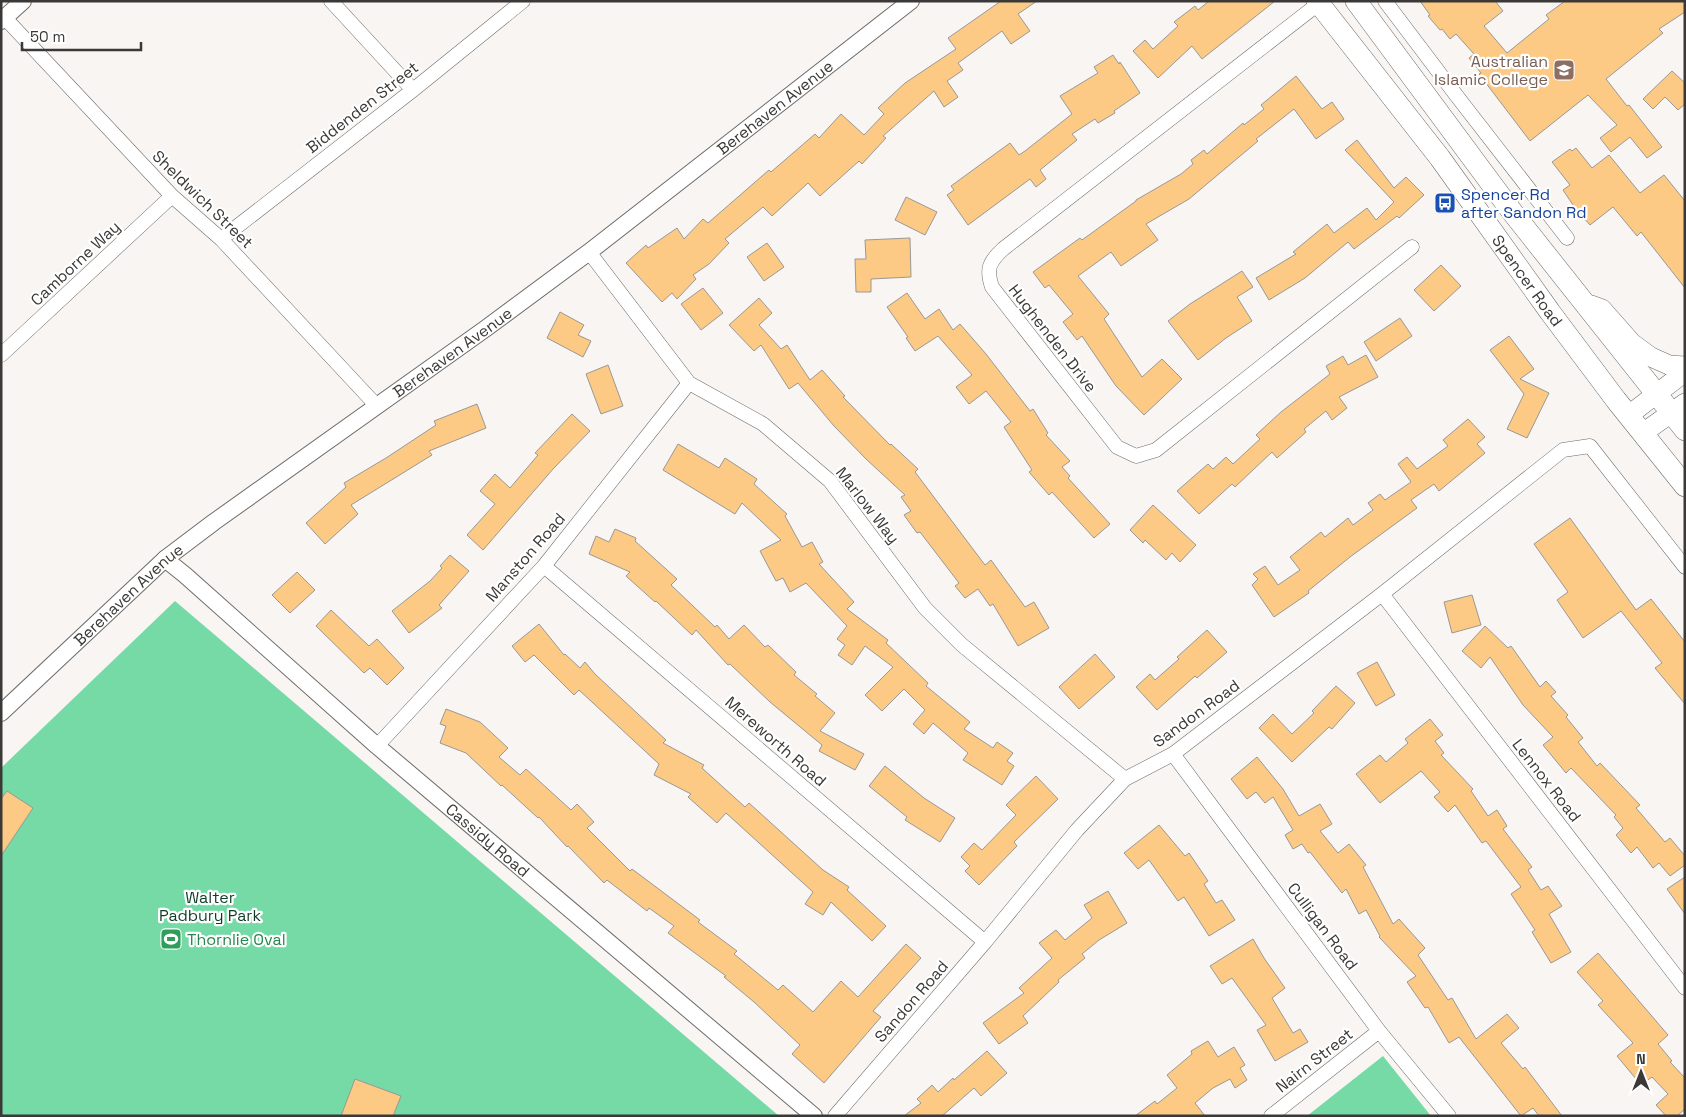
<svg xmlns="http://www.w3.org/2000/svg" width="1686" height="1117" font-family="'Space Grotesk',sans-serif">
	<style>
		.green { fill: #75daa6 }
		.building { fill: #fcca85; stroke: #9a9895 }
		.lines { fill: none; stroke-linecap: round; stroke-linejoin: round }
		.minor-casing { stroke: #6e6c6a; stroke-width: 15 }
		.tertiary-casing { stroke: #6e6c6a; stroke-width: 18 }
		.secondary-casing { stroke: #6e6c6a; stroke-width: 20 }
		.primary-casing { stroke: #6e6c6a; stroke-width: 22 }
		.minor { stroke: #fff; stroke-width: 14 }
		.tertiary { stroke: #fff; stroke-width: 16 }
		.secondary { stroke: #fff; stroke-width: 19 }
		.primary { stroke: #fff; stroke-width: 21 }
		.labels { text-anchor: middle; stroke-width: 4.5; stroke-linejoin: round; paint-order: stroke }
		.education-label { font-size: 16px; fill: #785e54; stroke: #fff; text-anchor: end }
		.street-label { font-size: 16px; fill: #3a3938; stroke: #fff }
		.transit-label { font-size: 16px; fill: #164399; stroke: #fff; text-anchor: start }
		.park-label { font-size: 16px; fill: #0e3e28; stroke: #fff }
		.leisure-label { font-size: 16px; fill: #27864d; stroke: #fff; text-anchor: start }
	</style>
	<rect width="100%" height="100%" fill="#f8f5f2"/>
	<path class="green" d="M175,601L779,1116H1V768Z
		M1383,1056L1431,1116H1307Z"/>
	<path class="building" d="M1001,1H1037L1018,14L1030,31L1011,44L1002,31L958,63L963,70L947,81L958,97L944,107L934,91L883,136L886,138L862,164L859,161L820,196L808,183L772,216L763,207L725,239L729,243L709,264L693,275L696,279L677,299L672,293L662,302L626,263L646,245L648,248L677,228L684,239L703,219L708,223L769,170L771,172L815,134L819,138L841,114L864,135L884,114L878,108L905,83L956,49L948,38Z
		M1209,1H1275L1202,59L1192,46L1158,78L1133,51L1145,40L1153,49L1178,26L1174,22L1195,6L1198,10Z
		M1420,1H1495L1503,11L1484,26L1507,53L1549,19L1546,15L1565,1H1685V12L1659,29L1663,33L1606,79L1627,106L1629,105L1662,147L1647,158L1630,137L1611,152L1600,138L1617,125L1588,95L1530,141L1479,74L1481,73L1469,58L1474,54L1456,34L1450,39L1442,29L1440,30L1428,16L1430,15Z
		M1113,55L1119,64L1120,62L1140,93L1114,111L1115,113L1098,123L1095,119L1072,134L1077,140L1040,170L1046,179L1036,187L1030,179L968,225L947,195L954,190L951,186L1010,143L1019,155L1025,151L1072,114L1060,96L1098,73L1094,67Z
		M1672,71L1685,83V104L1678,110L1665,97L1653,109L1643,99Z
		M1296,76L1322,109L1332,102L1344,119L1316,139L1294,109L1256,139L1258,141L1189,199L1146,224L1158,240L1121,266L1111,252L1078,276L1109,314L1104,319L1142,377L1162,359L1182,379L1144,415L1116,386L1082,336L1077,340L1063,322L1073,314L1049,285L1045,288L1033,272L1080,238L1082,240L1136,201V200L1181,174L1193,164L1191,160L1204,150L1207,154L1243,123L1244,125L1264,109L1261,105Z
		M1357,140L1394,188L1406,177L1424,195L1399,218L1397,216L1354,249L1348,242L1305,278L1269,300L1256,278L1296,254L1293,252L1327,224L1334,233L1367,208L1376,220L1394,202L1345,150Z
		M1576,148L1592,168L1609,155L1640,193L1664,175L1685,201V288L1641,232L1637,236L1613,207L1590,225L1575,208L1563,190L1570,185L1552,162L1570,149L1572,151Z
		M906,197L937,212L925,235L895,220Z
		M910,238L911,277L871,279V292H856L855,259H866L865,240Z
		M767,243L784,267L764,281L747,257Z
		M1441,265L1461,286L1434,311L1414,290Z
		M1242,271L1253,287L1237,297L1252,321L1226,338L1198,360L1168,321L1190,304Z
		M703,288L723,313L701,330L681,304Z
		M907,293L925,319L939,309L953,330L960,324L986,354L1030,411L1033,409L1048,433L1046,435L1070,461L1062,467L1070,476L1068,478L1110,524L1094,538L1052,492L1049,495L1029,472L1032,470L1004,427L1011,422L986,391L969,404L956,387L972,375L938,336L915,351L906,338L908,337L887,307Z
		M759,298L772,313L759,325L781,349L787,345L810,380L822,370L845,396L843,397L890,445L891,444L918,469L915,472L985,565L991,560L1025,607L1034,602L1049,628L1018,646L993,604L990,606L978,589L965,598L955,586L959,583L920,532L917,533L904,515L911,511L901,497L905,495L866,459L834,426L798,383L789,389L761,345L754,351L729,325Z
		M560,312L584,325L578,335L591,341L583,357L547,338Z
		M1400,318L1412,336L1376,361L1364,342Z
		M1509,336L1534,369L1520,379L1549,393L1527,438L1507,429L1524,394L1490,350Z
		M1366,355L1378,377L1339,397L1347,408L1332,420L1326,411L1304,429L1306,432L1277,458L1272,452L1235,487L1232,484L1199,514L1177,491L1208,464L1213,469L1226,457L1233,464L1260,439L1256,435L1281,412L1330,374L1326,366L1343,356L1348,365Z
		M608,365L623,406L601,414L586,374Z
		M477,404L486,428L429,451L432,455L351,505L358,514L325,544L306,523L346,487L344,483L386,458L436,425L434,421Z
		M572,414L590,431L553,469L483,550L467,535L495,504L480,491L495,474L510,488L538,455L535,453Z
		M1468,419L1485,437L1477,444L1485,453L1439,491L1434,484L1411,500L1417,508L1350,557L1308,591L1309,593L1274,617L1252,585L1258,579L1253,574L1265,566L1278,585L1300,570L1290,557L1321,532L1325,537L1348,518L1353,525L1373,510L1368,503L1380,494L1385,500L1411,482L1398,464L1407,457L1417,469L1448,446L1443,440Z
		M678,444L719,468L725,458L757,479L754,484L787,514L785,516L802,547L812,542L823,562L819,564L854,602L847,609L888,640L886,643L928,683L926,686L970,722L964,729L993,748L997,742L1013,753L1007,761L1014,766L1002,785L963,760L968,753L933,723L924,734L913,724L925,710L904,689L882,711L865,695L893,667L865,646L852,665L838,655L845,645L837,639L847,626L806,583L790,592L783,578L776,581L760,551L781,540L742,503L735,514L663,470Z
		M1153,505L1196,545L1180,562L1172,553L1166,560L1145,540L1143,543L1130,530Z
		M1570,518L1636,610L1651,599L1685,642V704L1655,668L1662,663L1621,611L1583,638L1557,600L1568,592L1534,544Z
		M615,529L636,538L635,541L677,579L671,585L715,627L717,625L729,639L744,625L765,647L768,645L796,672L794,675L817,694L815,696L835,713L820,731L864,754L855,770L819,751L822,745L770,702L730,664L728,665L696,630L692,635L656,601L655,602L626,576L630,572L589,554L596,536L609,542Z
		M450,555L469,571L439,605L442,608L409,633L392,611L430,581L442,568L440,566Z
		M297,572L315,590L290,613L272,595Z
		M1472,595L1481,625L1452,633L1444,602Z
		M331,610L369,646L377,639L404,668L387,685L370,668L364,673L316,626Z
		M539,624L564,655L565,654L580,668L585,662L595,674L666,740L663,743L704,765L702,768L745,807L749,803L823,870L849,887L847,890L886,926L872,941L831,902L823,915L805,904L813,892L726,813L717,823L688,797L691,794L654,775L659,764L579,690L574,695L534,655L525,662L512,646Z
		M1485,626L1508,648L1511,646L1540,687L1546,681L1556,692L1551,696L1568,715L1566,717L1583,738L1578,742L1597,766L1600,763L1640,805L1636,808L1665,842L1670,838L1685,856V865L1670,876L1659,863L1653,868L1637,847L1631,853L1616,835L1623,828L1614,817L1616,815L1571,768L1566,773L1543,745L1553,737L1523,705L1490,657L1481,668L1462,651Z
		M1207,630L1227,652L1197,678L1195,676L1157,710L1136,687L1150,674L1155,680L1179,659L1177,657Z
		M1095,654L1115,677L1079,709L1059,687Z
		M1377,662L1395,695L1376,706L1357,673Z
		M1336,686L1355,703L1332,729L1329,727L1292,762L1259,728L1273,714L1292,734L1314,713L1312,711Z
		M446,709L480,722L508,748L499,757L520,775L526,769L571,810L577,804L594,822L587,828L630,871L632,869L700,920L698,922L737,951L734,954L778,990L783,985L813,1012L841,981L858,997L906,944L921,958L873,1011L881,1017L824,1083L792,1054L800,1045L754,1002L724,977L726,976L668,933L674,926L649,908L647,911L607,880L604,883L568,846L567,847L539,817L538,818L502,785L501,786L466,753L440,743L446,726L440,724Z
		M1430,719L1443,735L1435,741L1444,753L1441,755L1473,789L1471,791L1488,816L1497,810L1507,826L1503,829L1532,867L1528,870L1541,890L1548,886L1562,906L1549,914L1571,952L1551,963L1532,932L1535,930L1511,894L1521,887L1486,841L1482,843L1455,805L1448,812L1434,797L1440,792L1421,771L1380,803L1356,774L1380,755L1386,762L1408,743L1405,739Z
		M1257,757L1283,789L1299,816L1320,804L1332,824L1320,831L1338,853L1349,844L1366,865L1363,867L1393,924L1399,919L1425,948L1418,955L1448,1000L1452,998L1476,1039L1507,1014L1519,1028L1501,1043L1523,1069L1525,1067L1562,1116H1539L1533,1108L1521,1116L1459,1037L1449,1043L1428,1007L1425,1008L1407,982L1416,976L1379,937L1380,936L1366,910L1359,914L1346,889L1342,893L1310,852L1308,853L1302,844L1293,849L1285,835L1293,830L1273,797L1265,803L1256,792L1247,799L1231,779Z
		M885,766L924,798L955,818L940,842L905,820L907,817L869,786Z
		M1036,776L1058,799L1014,842L1017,846L979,885L965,871L970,866L961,857L974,843L982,850L1016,815L1006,805Z
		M7,791L33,808L1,856V799Z
		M1159,825L1185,856L1189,853L1208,881L1204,884L1216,903L1222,900L1235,920L1209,936L1184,897L1178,901L1149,860L1138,869L1124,853Z
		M1685,877V914L1667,889Z
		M1108,891L1127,923L1099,940L1082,954L1085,958L1058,980L1059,982L1023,1016L1028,1023L999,1044L983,1023L1024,993L1019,988L1052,958L1039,943L1056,930L1065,940L1092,918L1084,905Z
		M1253,939L1264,958L1285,988L1272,998L1293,1033L1300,1029L1308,1042L1275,1061L1257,1030L1266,1025L1232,978L1222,984L1210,966Z
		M1598,953L1668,1035L1658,1044L1672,1061L1670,1062L1685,1078V1109L1677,1116H1666L1656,1105L1668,1094L1652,1077L1641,1085L1617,1056L1633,1043L1598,1005L1603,1001L1577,972Z
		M1208,1041L1218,1057L1234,1047L1245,1065L1240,1068L1247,1080L1235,1088L1230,1079L1213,1088L1195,1103L1205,1116H1135L1155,1101L1157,1104L1177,1088L1167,1075L1192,1054L1191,1051Z
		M987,1051L1007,1073L981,1096L974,1088L942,1116H904L921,1103L917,1099L932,1085L938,1092L953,1078L954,1080Z
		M355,1079L401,1096L393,1116H341Z"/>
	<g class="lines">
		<g class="minor-casing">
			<path id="minor" d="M331,1L413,90
				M1322,1L1003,249C989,262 986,269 992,287L1117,447L1136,456L1156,450L1412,247
				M1385,1L1456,95L1567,238
				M5,18L172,196L221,239L376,405
				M221,239L413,90L523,1
				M589,252L689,383L763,424L830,481L925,608L962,645L1125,779
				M1,355L172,196
				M544,566L985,942
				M1382,594L1685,988
				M377,746L544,566L689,383
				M1173,754L1379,1031L1449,1116
				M835,1116L985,942L1077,830L1125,779L1173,754L1382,594L1563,450L1590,446L1685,567
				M1271,1116L1379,1031"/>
		</g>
		<g class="tertiary-casing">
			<g id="tertiary">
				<path d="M1,21L23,1"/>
				<path id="s1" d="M165,559L185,575L377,746L814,1116"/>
				<path id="s2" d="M1,713L165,559L214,522L485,329L589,252L911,1"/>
			</g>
		</g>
		<g class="secondary-casing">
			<path id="secondary" d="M1591,305L1602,309L1632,343L1651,357L1669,365L1685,366
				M1629,415L1685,372
				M1643,433L1685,403"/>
		</g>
		<g class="primary-casing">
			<g id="primary">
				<path id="s3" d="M1317,1L1440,158L1550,312L1616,400L1685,486"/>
				<path d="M1356,1L1513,213L1685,430"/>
			</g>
		</g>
		<use href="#minor" class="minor"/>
		<use href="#tertiary" class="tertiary"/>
		<use href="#secondary" class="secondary"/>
		<use href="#primary" class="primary"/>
	</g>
	<defs>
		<g id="school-square" transform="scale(1.125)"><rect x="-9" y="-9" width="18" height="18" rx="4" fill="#8d6e63" stroke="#fff"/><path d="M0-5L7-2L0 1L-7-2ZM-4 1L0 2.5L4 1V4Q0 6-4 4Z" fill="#fff"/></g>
		<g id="bus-square" transform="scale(1.125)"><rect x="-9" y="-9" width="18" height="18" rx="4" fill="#1a4fb4" stroke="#fff"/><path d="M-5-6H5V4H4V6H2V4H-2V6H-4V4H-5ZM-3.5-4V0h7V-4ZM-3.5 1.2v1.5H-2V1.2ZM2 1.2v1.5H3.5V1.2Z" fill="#fff"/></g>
		<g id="stadium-square" transform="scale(1.125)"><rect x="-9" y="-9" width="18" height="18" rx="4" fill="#2e9e5b" stroke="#fff"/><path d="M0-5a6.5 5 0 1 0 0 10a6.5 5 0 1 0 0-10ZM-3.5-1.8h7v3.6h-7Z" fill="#fff"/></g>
	</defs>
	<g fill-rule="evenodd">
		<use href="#school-square" x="1564" y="70"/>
		<use href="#bus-square" x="1445" y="203"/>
		<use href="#stadium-square" x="171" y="939"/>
	</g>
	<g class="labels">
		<g class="education-label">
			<text x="1548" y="67">Australian<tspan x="1548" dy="18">Islamic College</tspan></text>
		</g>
		<g class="street-label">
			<text transform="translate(362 107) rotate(-38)" y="6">Biddenden Street</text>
			<text dy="6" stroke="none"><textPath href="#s2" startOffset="984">Berehaven Avenue</textPath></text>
			<text transform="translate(203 199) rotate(44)" y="6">Sheldwich Street</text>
			<text transform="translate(75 263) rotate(-43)" y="6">Camborne Way</text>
			<text dy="6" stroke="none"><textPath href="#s3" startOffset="350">Spencer Road</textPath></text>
			<text transform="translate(1053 338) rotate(52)" y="6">Hughenden Drive</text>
			<text dy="6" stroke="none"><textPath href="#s2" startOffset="579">Berehaven Avenue</textPath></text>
			<text transform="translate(868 505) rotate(52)" y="6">Marlow Way</text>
			<text transform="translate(525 557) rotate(-49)" y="6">Manston Road</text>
			<text dy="6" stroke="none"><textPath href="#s2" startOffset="174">Berehaven Avenue</textPath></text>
			<text transform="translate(1196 713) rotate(-36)" y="6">Sandon Road</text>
			<text transform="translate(776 741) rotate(41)" y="6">Mereworth Road</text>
			<text transform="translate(1547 780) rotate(52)" y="6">Lennox Road</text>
			<text dy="6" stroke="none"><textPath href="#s1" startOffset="428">Cassidy Road</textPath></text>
			<text transform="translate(1323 926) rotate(53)" y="6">Culligan Road</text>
			<text transform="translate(911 1001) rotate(-49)" y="6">Sandon Road</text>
			<text transform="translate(1314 1060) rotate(-38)" y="6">Nairn Street</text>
		</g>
		<g class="transit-label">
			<text x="1461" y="200">Spencer Rd<tspan x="1461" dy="18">after Sandon Rd</tspan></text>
		</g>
		<g class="park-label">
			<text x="210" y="903">Walter<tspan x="210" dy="18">Padbury Park</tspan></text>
		</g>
		<g class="leisure-label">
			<text x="187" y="945">Thornlie Oval</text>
		</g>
	</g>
	<rect width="1686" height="1117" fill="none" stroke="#3a3938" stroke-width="5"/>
	<g transform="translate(1641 1072)" stroke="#ffffff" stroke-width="4" paint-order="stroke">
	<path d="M0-4L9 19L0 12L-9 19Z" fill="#3a3938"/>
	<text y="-8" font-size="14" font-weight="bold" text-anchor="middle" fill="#3a3938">N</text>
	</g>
	<path d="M22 42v8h119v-8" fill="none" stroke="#3a3938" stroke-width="2.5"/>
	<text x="30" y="42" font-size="15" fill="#3a3938" stroke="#ffffff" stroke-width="4" paint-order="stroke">50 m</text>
</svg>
